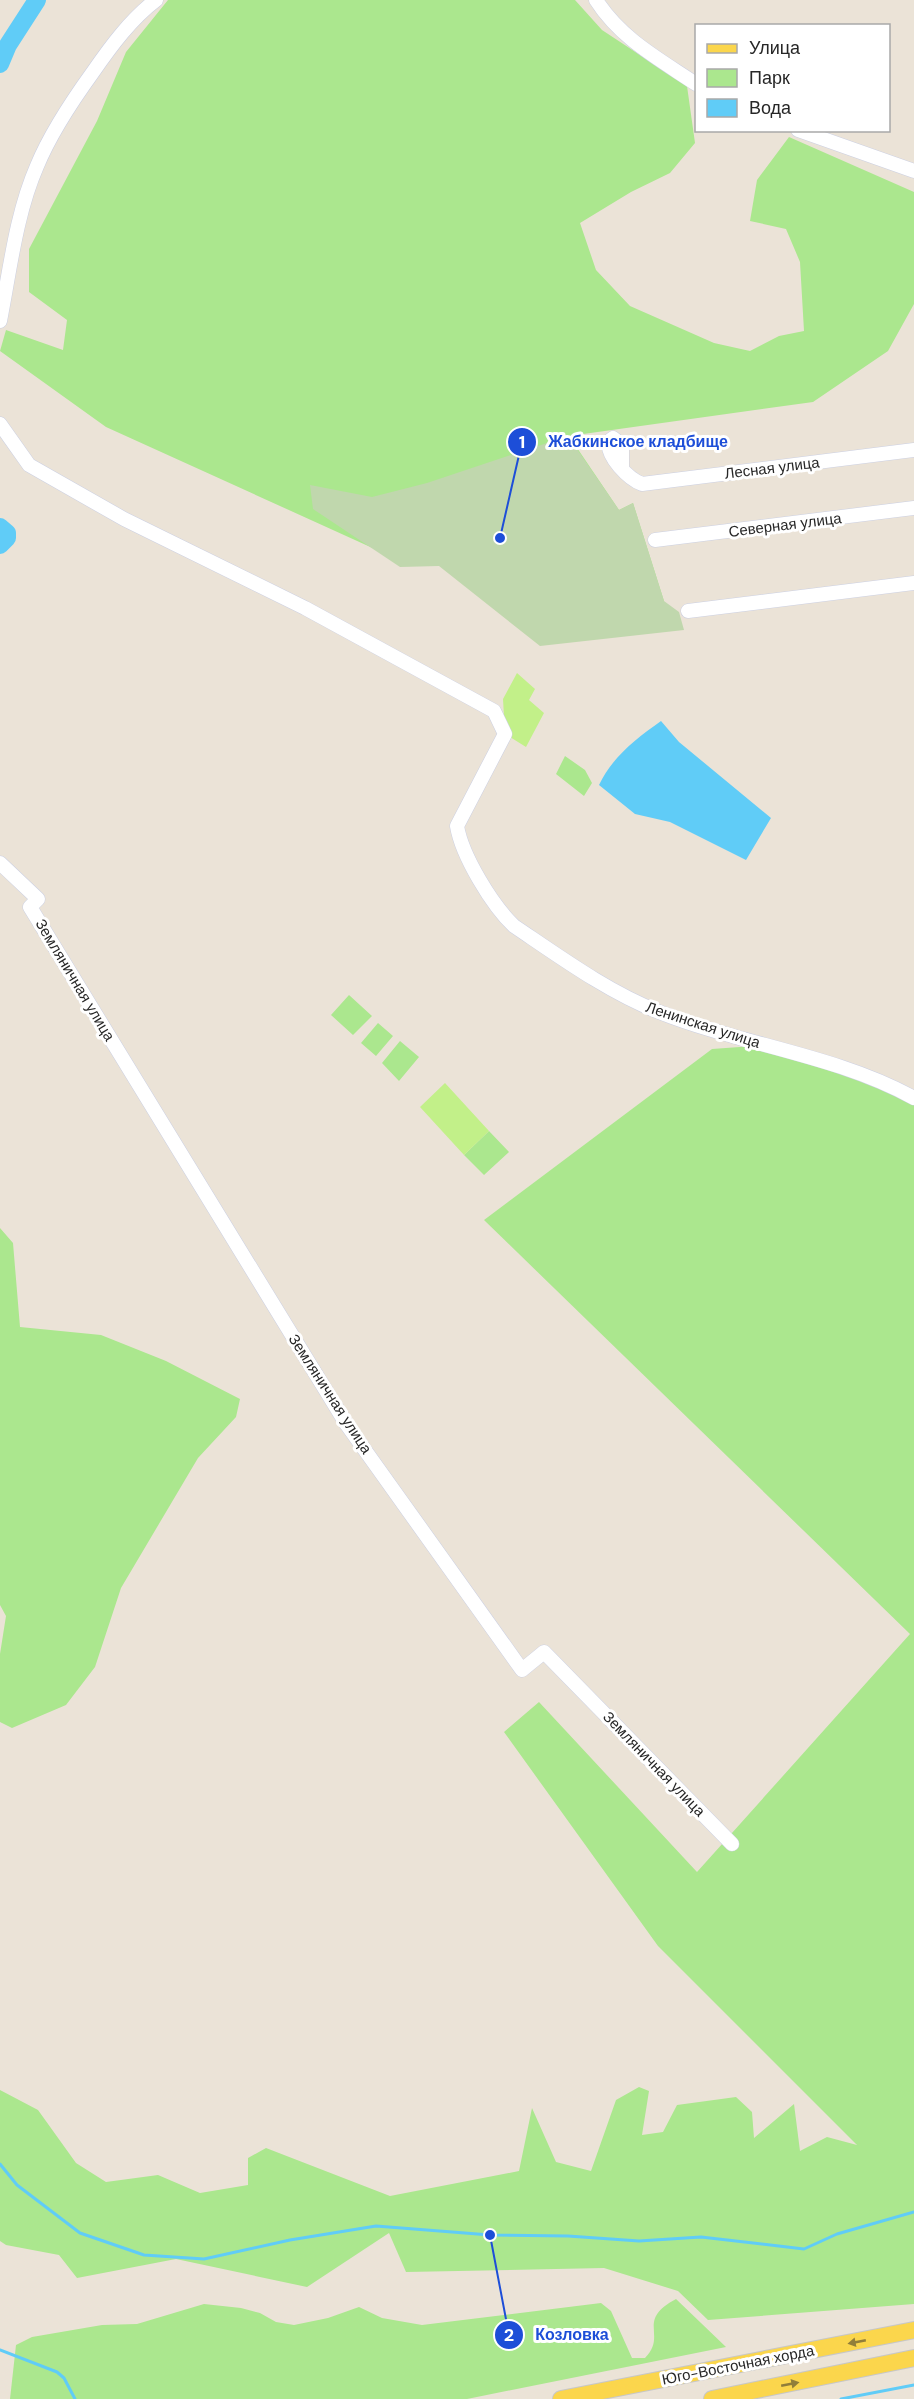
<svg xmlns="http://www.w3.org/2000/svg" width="914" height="2399" font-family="'DM Sans',sans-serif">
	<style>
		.green { fill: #abe78e }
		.cemetery { fill: #c0d7ad }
		.pitch { fill: #c2f089 }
		.water { fill: #60ccf7 }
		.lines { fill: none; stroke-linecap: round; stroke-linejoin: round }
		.stream { stroke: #60ccf7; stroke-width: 3 }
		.river { stroke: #60ccf7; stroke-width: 18 }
		.minor-casing { stroke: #ccd0e2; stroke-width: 15 }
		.major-casing { stroke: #c7c7c7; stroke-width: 18 }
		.minor { stroke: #fff; stroke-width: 14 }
		.major { stroke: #fbd64c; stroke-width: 16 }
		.oneway { fill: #917e3a }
		.labels { text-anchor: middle; stroke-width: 6; stroke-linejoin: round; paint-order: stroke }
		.street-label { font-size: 15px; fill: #272727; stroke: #fff }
		.leader { fill: none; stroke: #1d4ed8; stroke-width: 2 }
		.callout-dot { fill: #1d4ed8; stroke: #fff; stroke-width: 2 }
		.mark-label { font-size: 18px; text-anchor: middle; font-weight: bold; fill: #fff }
		.callout-label { font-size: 16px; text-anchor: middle; font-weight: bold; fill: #1d4ed8; stroke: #fff; stroke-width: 6; stroke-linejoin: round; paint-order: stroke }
	</style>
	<rect width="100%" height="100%" fill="#ebe3d7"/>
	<path class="green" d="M168,0H575L602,30L687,86L695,143L670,173L631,192L580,223L596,270L630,306L714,343L750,351L779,336L804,331L800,262L786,229L750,221L757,180L789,137L914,192V304L888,351L813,402L569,436L619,510L633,503L664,601L449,550L399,560L106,427L0,351L6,330L63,350L67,320L29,292V249L97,121L126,52Z
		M565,756L585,770L592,783L584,796L556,774Z
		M349,995L372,1016L353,1035L331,1015Z
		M378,1023L393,1036L376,1056L361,1043Z
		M400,1041L419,1057L399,1081L382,1063Z
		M766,1045L910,1098L914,1103V2304L708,2320L678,2291L604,2268L406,2272L389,2233L307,2287L176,2259L77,2278L59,2255L6,2245L0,2241V2090L38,2110L76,2163L106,2182L158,2175L200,2193L248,2185V2158L266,2148L390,2196L519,2171L532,2108L556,2162L591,2171L616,2100L639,2087L649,2091L642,2135L663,2132L677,2105L736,2097L752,2112L754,2138L794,2104L800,2151L827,2137L857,2145L658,1946L504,1732L539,1702L697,1872L910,1634L484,1220L712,1049Z
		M489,1131L509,1152L484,1175L464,1155Z
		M0,1228L13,1243L20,1327L101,1335L166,1361L240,1399L236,1417L198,1458L121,1588L95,1667L66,1705L12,1728L0,1722V1654L6,1616L0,1605Z
		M676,2299L726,2347L467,2399H10L16,2345L32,2337L102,2325L137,2324L204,2304L241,2308L260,2313L276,2322L294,2325L328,2318L359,2307L382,2318L422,2325L601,2303L611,2311L632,2358H645C668,2334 635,2321 676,2299Z"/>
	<path class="cemetery" d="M568,436L619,510L633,503L664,601L679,612L684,630L540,646L439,566L400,567L313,509L310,485L372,497L427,483Z"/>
	<path class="pitch" d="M517,673L535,689L529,700L544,713L526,747L505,734L503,699Z
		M445,1083L489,1131L464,1155L420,1107Z"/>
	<path class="water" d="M661,721L679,742L771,818L746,860L670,822L635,814L599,785C613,756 636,739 661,721Z"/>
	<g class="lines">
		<path class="stream" d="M0,2164L17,2185L80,2233L144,2255L204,2259L290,2240L376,2226L490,2235L568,2236L639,2241L701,2237L804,2249L837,2234L914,2212
			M0,2350L57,2372L64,2378L75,2399
			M841,2399L914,2385"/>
		<path class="river" d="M0,64L8,45L37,0
			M0,527L7,533V538L0,545"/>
		<g class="minor-casing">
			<path id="minor" d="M596,0C621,39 659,59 696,84
				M798,130L914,171
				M0,321C10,270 16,214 37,166C51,132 72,101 93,72C111,46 131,19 156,0
				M0,424L29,465L124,519L305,608L494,711L505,734L457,826C462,856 492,905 514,926C560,957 608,992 659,1012C742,1045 836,1055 914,1098
				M622,467V445L613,438L609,441C606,457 629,479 642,484L914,450
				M655,540L914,508
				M688,611L914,583
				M0,863L38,899L30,907L347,1425L522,1670L544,1652L732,1844"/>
		</g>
		<g class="major-casing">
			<path id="major" d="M561,2399L914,2330
				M712,2399L914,2358"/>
		</g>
		<use href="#minor" class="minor"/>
		<use href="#major" class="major"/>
	</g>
	<defs><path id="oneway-solid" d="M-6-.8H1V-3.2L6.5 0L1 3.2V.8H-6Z" transform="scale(1.5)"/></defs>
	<g class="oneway">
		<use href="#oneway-solid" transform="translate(857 2342) rotate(169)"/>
		<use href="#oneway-solid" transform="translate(790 2384) rotate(-11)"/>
	</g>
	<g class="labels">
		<g class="street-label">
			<text transform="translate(772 468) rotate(-7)" y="5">Лесная улица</text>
			<text transform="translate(785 525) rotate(-7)" y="5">Северная улица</text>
			<text transform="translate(75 980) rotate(59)" y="5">Земляничная улица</text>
			<text transform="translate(703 1025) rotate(18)" y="5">Ленинская улица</text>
			<text transform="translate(330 1394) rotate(57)" y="5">Земляничная улица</text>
			<text transform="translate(654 1764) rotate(46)" y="5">Земляничная улица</text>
			<text transform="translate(738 2365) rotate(-11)" y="5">Юго-Восточная хорда</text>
		</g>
	</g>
	<path class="leader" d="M500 538L522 442M490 2235L509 2335"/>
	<g class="callout-dot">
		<circle cx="500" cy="538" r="6"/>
		<circle cx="490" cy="2235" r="6"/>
		<circle cx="522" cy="442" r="15"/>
		<circle cx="509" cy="2335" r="15"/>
	</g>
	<g class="mark-label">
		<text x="522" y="448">1</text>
		<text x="509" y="2341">2</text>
	</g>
	<g class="callout-label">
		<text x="638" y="447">Жабкинское кладбище</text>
		<text x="572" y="2340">Козловка</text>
	</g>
	<rect x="695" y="24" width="195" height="108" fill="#ffffff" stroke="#a9a9a9" stroke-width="1.5"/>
	<rect x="707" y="44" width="30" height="9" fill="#fbd64c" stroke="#a9a9a9" stroke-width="1.5"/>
	<text x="749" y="54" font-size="18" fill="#272727">Улица</text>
	<rect x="707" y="69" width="30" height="18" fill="#abe78e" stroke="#a9a9a9" stroke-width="1.5"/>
	<text x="749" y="84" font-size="18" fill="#272727">Парк</text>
	<rect x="707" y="99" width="30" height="18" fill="#60ccf7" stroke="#a9a9a9" stroke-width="1.5"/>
	<text x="749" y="114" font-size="18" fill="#272727">Вода</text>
</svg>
